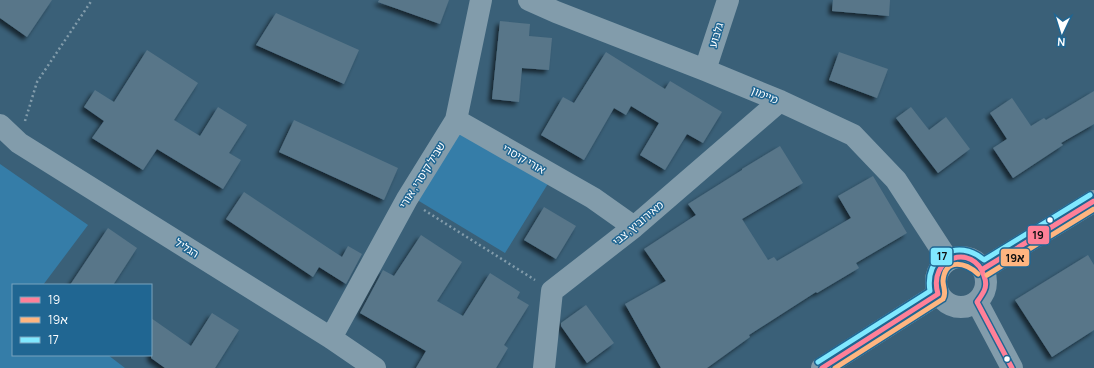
<svg xmlns="http://www.w3.org/2000/svg" width="1094" height="368" font-family="Manrope,'Noto Sans Hebrew',sans-serif">
	<style>
		.green { fill: #357da8 }
		.building { fill: #587689; filter: url(#shadow) }
		.lines { fill: none; stroke-linecap: round; stroke-linejoin: round }
		.path { stroke: #829cab; stroke-width: 2.5; stroke-dasharray: 2 3; stroke-linecap: butt }
		.minor { stroke: #829cab; stroke-width: 22 }
		.bus-1-casing { stroke: #206692; stroke-width: 8 }
		.bus-2-casing { stroke: #206692; stroke-width: 8 }
		.bus-3-casing { stroke: #206692; stroke-width: 8 }
		.bus-1 { stroke: #ff8098; stroke-width: 5 }
		.bus-2 { stroke: #ffb580; stroke-width: 5 }
		.bus-3 { stroke: #80e8ff; stroke-width: 5 }
		.bus-dot { fill: #fff; stroke: #206692; stroke-width: 1.5 }
		.labels { text-anchor: middle; stroke-width: 3; stroke-linejoin: round; paint-order: stroke }
		.street-label { font-size: 11px; fill: #fff; stroke: #206692 }
		.line-badge { stroke: #206692; stroke-width: 1.5 }
		.pale-badge-label { font-size: 11px; text-anchor: middle; font-weight: bold; fill: #111 }
	</style>
	<defs>
		<filter id="shadow"><feDropShadow dx="-3.5" dy="3.5" stdDeviation="2" flood-color="#0009"/></filter>
	</defs>
	<rect width="100%" height="100%" fill="#3a6078"/>
	<path class="green" d="M458,127L549,182L505,253L414,198Z
		M0,164L88,225L43,285H13V355H108L125,368H0Z"/>
	<path class="building" d="M0,0H52L27,37L0,18Z
		M379,0H449L440,24L378,2Z
		M833,0H890L889,16L832,11Z
		M276,13L359,50L344,84L256,45Z
		M500,21L530,24L529,36L552,38L549,70L522,68L519,102L492,99Z
		M147,50L198,83L174,120L200,136L218,107L247,125L229,153L241,160L223,189L157,149L143,170L92,138L104,121L84,107L95,90L114,102Z
		M606,52L665,89L670,81L722,112L703,143L687,134L665,170L640,155L659,123L631,106L626,115L614,108L584,160L541,135L563,97L574,103Z
		M839,52L888,69L877,98L829,80Z
		M1094,91V124L1061,143L1063,145L1013,178L993,148L1007,139L990,113L1012,98L1031,126L1044,118L1046,120Z
		M911,107L929,130L946,117L970,149L938,173L896,118Z
		M294,120L398,168L384,200L279,152Z
		M780,146L803,183L742,219L768,260L774,257L777,261L851,218L838,196L873,176L907,233L856,263L859,268L817,293L816,292L749,335L750,337L707,368H661L625,304L666,281L644,249L696,215L688,204L742,170V169Z
		M244,192L342,257L348,246L362,254L346,284L319,267L313,277L226,219Z
		M544,207L576,226L556,259L524,240Z
		M108,228L137,248L113,285H70Z
		M421,235L462,262L437,301L463,316L490,273L520,292L517,298L529,305L504,345L508,348L496,368H416L426,351L360,313L383,270L394,276Z
		M1088,255L1094,265V330L1052,357L1015,300Z
		M586,305L614,343L587,363L561,326V323Z
		M212,313L239,330L215,368H165L151,358V318L191,346Z"/>
	<g class="lines">
		<path class="path" d="M25,121L37,82L92,0
			M424,210L535,280"/>
		<path class="minor" d="M529,0L556,12L705,70L780,101L853,135L896,180L948,260
			M705,70L728,0
			M456,120L593,198L634,227
			M0,125L19,143L331,338L375,368
			M936 282a25 25 0 1 1 50 0a25 25 0 1 1-50 0Z
			M983,269L1094,201
			M977,302L1012,368
			M331,338L407,199L456,120L481,0
			M544,368L552,291L634,227L780,101
			M822,368L938,294"/>
		<g class="bus-1-casing">
			<path id="bus-1" d="M983,269L1094,201
				M822,368L938,294C927,256 974,243 984,276C986,281 986,287 984,291C982,295 979,299 977,302L1012,368"/>
		</g>
		<g class="bus-2-casing">
			<path id="bus-2" d="M987,275L1094,209
				M835,368L943,299C947,293 943,287 943,281C945,257 966,263 978,274"/>
		</g>
		<g class="bus-3-casing">
			<path id="bus-3" d="M818,362L930,291C924,256 958,237 984,260L1090,195"/>
		</g>
		<use href="#bus-1" class="bus-1"/>
		<use href="#bus-2" class="bus-2"/>
		<use href="#bus-3" class="bus-3"/>
	</g>
	<g class="bus-dot">
		<circle cx="1050" cy="220" r="3.5"/>
		<circle cx="1007" cy="359" r="3.5"/>
	</g>
	<g class="labels">
		<g class="street-label">
			<text transform="translate(716 35) rotate(-73)" y="4">גלבוע</text>
			<text transform="translate(765 95) rotate(23)" y="4">מיימון</text>
			<text transform="translate(524 159) rotate(30)" y="4">אורי קיסרי</text>
			<text transform="translate(422 175) rotate(-58)" y="4">שביל קיסרי, אורי</text>
			<text transform="translate(638 223) rotate(-40)" y="4">מאירוביץ, צבי</text>
			<text transform="translate(187 248) rotate(32)" y="4">הגליל</text>
		</g>
	</g>
	<g class="line-badge">
		<rect x="1027" y="225" width="23" height="20" rx="4" fill="#ff8098"/>
		<rect x="930" y="247" width="23" height="19" rx="4" fill="#80e8ff"/>
		<rect x="1000" y="248" width="30" height="19" rx="4" fill="#ffb580"/>
	</g>
	<g class="pale-badge-label">
		<text x="1038" y="239">19</text>
		<text x="942" y="260">17</text>
		<text x="1015" y="262">19א</text>
	</g>
	<rect x="12" y="284" width="140" height="72" fill="#206692" stroke="#79a3be"/>
	<rect x="20" y="297" width="20" height="6" fill="#ff8098" stroke="#79a3be"/>
	<text x="48" y="304" font-size="12" fill="#ffffff">19</text>
	<rect x="20" y="317" width="20" height="6" fill="#ffb580" stroke="#79a3be"/>
	<text x="48" y="324" font-size="12" fill="#ffffff">19א</text>
	<rect x="20" y="337" width="20" height="6" fill="#80e8ff" stroke="#79a3be"/>
	<text x="48" y="344" font-size="12" fill="#ffffff">17</text>
	<g transform="translate(1062 32) rotate(184)" stroke="#206692" stroke-width="3" paint-order="stroke">
	<path d="M0-3L7 15L0 10L-7 15Z" fill="#ffffff"/>
	<text y="-6" font-size="11" font-weight="bold" text-anchor="middle" fill="#ffffff">N</text>
	</g>
</svg>
